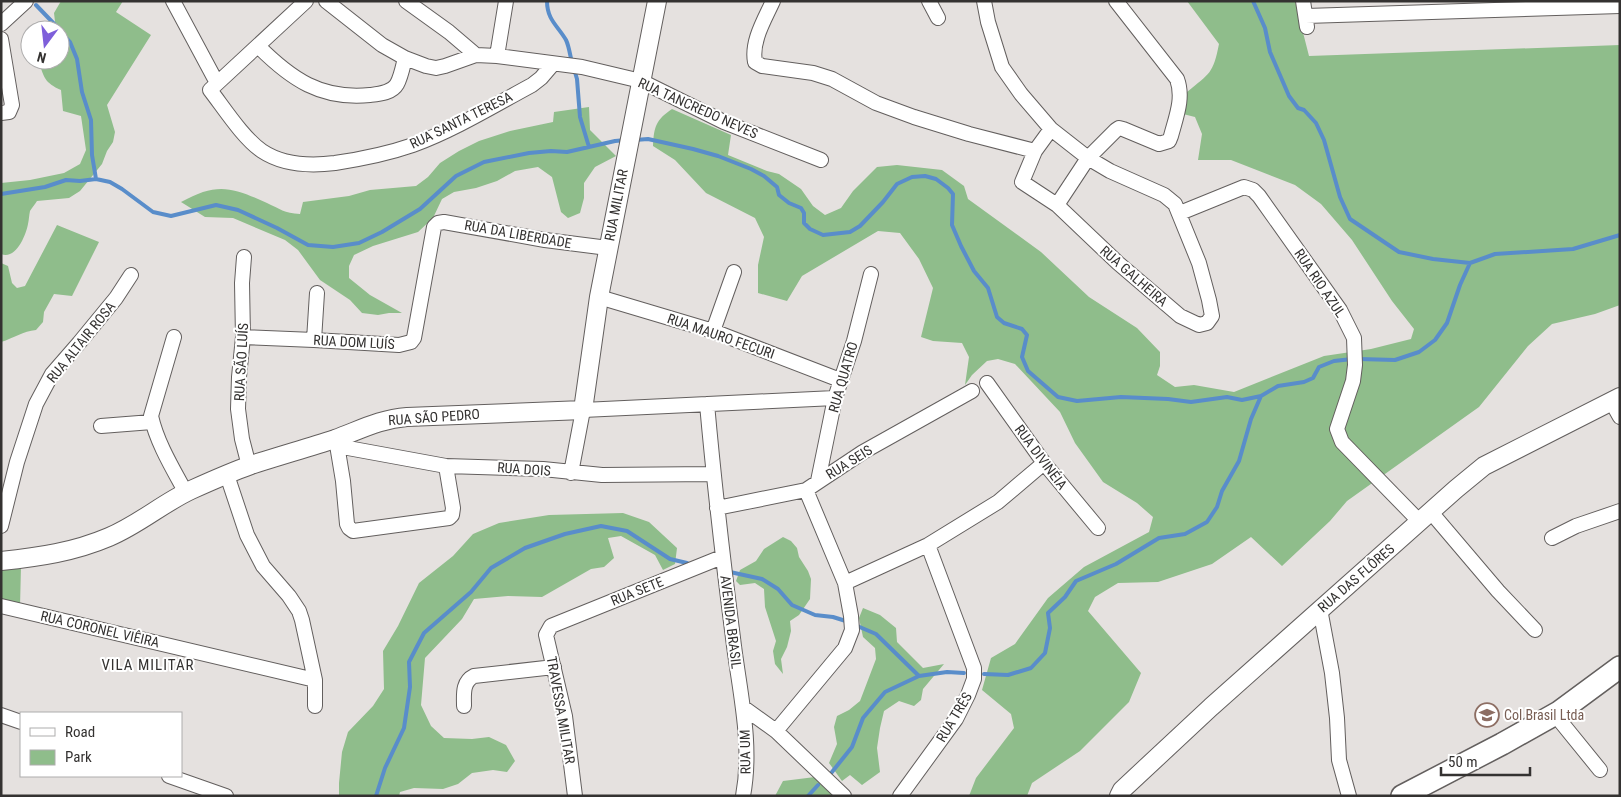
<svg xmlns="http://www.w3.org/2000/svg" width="1621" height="797" font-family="'Roboto Condensed',sans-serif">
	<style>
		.green { fill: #8fbd8b }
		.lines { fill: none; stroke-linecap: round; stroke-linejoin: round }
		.stream { stroke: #598dca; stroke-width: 4 }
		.minor-casing { stroke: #635f5e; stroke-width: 16 }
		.tertiary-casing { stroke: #635f5e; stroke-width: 20 }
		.primary-casing { stroke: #635f5e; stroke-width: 24 }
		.minor { stroke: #fff; stroke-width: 14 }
		.tertiary { stroke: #fff; stroke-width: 18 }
		.primary { stroke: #fff; stroke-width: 21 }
		.labels { text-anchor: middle; stroke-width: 4; stroke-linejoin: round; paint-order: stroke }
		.street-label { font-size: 14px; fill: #343231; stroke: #fff }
		.education-label { font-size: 14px; fill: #785e54; stroke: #fff; text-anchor: start }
		.neighbourhood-label { font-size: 15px; letter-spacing: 1px; fill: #343231; stroke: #fff }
	</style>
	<rect width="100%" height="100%" fill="#e5e1df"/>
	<path class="green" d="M61,1H123L116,12L151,35L107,105L115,132L113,142L107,151L102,164L80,191L69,198L37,201C35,204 32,208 30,211C29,215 29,220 28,224C26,235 16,260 1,254V183L30,180L64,173L80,164L86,150L81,116L63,111L61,90C45,83 43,77 39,60H60V55H64C63,46 60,39 60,30H56L54,13Z
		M1187,1H1295L1309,56L1620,45V305L1595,314L1552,324L1528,346L1479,407L1347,501L1330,521L1282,566L1251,537L1212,564L1158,582L1118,583L1095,597L1088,611L1141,673L1129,702L1080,751L1032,783L1027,796H969L976,778L1014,728L1011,714L982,690L991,658L1015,644L1048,598L1084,567L1149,532L1153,517L1137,503L1103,482L1075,443L1060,412L1015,364L998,359L987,361L972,375L965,385L969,357L962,343L933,341L921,337L933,288L919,259L900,233L878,231L802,276L787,301L758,293V265L764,237L755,218L706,193L675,160L653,146C654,126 656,120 672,109L731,135L728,155L767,171L779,174L801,189L813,206L825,215L841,208L853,191L877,167L897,165L942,170L964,186L968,199L1041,252L1089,297L1137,328L1160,352V366L1157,375L1175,387L1194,385L1234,392L1324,356L1371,349L1411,339L1414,329L1392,301L1352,240L1321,204L1295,185L1231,160H1198L1202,134L1195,117L1183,114L1187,92C1210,73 1213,74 1219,44Z
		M589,107L590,130L616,156L595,167L584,183V198L580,213L568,218L561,212L552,177L538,167L515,171L497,181L476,188L454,192L442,199L433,218L418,232L373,246L354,255L349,266V278L370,295L402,313H389L378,315L362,313L350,300L320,280L298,250L285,240L233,218L205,217L181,202C217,182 232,187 267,203C280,209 284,213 300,214L303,202L349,196L370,190L416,186L428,177L440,163L459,151L479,141L510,131L553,122L554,112Z
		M57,225L99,242L72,296L54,294L44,312L43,322L36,330C23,331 14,338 1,342V263L8,266L12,283L17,288L25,286Z
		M623,513L649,522L677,548L675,564L663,570L655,555L621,536L608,538L614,558L604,567L591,569L542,597L508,596L474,599L462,619L425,658L421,705L431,726L444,738L472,739L489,737L506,745L515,761L507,772L493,770L472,773L458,784L443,789L414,788L400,792L399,796H339V783L342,752L348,732L373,706L384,689L383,651L398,626L419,583L453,556L473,534L499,523L549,515Z
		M783,537L791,541L797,548L799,557L808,571L811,579L810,599L799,615L790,621L791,631L787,647L781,659L783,674L775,664L773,651L776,641L765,607L764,589L755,583L740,585L736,581L740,570L756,561L764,549Z
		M21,566L20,607L1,603V568Z
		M863,608L880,615L896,628L897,642L923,668L944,664L923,689L921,700L914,706L899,701L884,711L880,728L877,748L880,772L862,785L850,775L842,781L829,763L837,744L834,727L837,716L849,710L860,701L876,659L875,648L863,637L859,618Z
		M815,777L833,794L832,796H775L783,781Z"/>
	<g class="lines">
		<path class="stream" d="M547,1C547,20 558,26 566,40C569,46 570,55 572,63
			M1253,1L1265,28L1270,52L1289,96L1298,108L1304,110L1316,123L1324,140L1340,197L1350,219L1399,252L1433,259L1470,263
			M36,5L60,30
			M60,31L70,42L77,59L82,92L91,120L92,155L96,179
			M574,69L577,79L580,117L589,147
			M635,140L648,139L693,149L718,156L751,169L764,176L777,187L779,195L789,203L801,208L804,213V223L810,229L823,235L850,232L860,226L883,202L897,184L912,177L925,176L936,179L948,188L953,194L952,225L961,246L974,271L988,288L997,317L1004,323L1022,329L1027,335L1022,357L1028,371L1058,397L1077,401L1121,397L1168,399L1191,402L1227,397L1242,400L1261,396L1278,386L1304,382L1313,378L1319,367L1334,361L1352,359
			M1,194L45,187L66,180L80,181L96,179L110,182L122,189L153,212L171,216L216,205L238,210L277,228L308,245L333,247L359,243L382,232L420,209L456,176L484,162L529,153L551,151L567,152L615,141L626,140
			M1359,359L1395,360L1419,352L1435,340L1447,323L1460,285L1470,263L1495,254L1573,249L1620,235
			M730,572L762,579L778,589L792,605L815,615L833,617L849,622
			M855,625L876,634L919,676
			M984,674L1008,675L1031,668L1045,653L1050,628L1048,613L1065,597L1076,581L1116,564L1159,538L1185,534L1207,522L1217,507L1222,491L1239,461L1251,419L1261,396
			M832,772L852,747L863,718L885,692L919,676L947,672L964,673
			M376,796L385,768L404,728L410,687L409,662L424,633L471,592L491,568L525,548L565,534L601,526L627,531L670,559L687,563
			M808,796L818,785"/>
		<g class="minor-casing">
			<path id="minor" d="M173,1L217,83
				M306,1L210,90C224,108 243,138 262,151C283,165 311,166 335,163C362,159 387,154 413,145C454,130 493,106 532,85L541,78L553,64
				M326,1L382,45L405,58L426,66L436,68L445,66L476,55L497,56L582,67L641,81L724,122L821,160
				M406,1L449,32L476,55
				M773,1C765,19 751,41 755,62L762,66L813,73L832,79L876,103L914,117L969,134L1035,151
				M929,1L938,18
				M984,1L988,22L1002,67L1021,94L1051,129L1088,158L1110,171L1164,195L1175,204L1199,263L1209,300L1212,316L1207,323L1199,325L1180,316L1118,263L1057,205L1022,182L1035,151L1051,129
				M1303,1L1307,27
				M1306,16L1620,6
				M1,24L26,1
				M1,39L12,105L9,112L1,113
				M258,46C291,79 321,100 370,95C379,94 392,93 397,84C401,77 403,66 405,58
				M497,56L506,1
				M1057,205L1088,158L1116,130L1119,128L1123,129L1159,144L1169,141L1171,136C1176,117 1184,98 1177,79L1116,1
				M1180,213L1244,187L1253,190L1259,196L1340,310L1354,338L1355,365L1353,381L1337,429L1342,442L1420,522
				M244,257L242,283L243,337L239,377L238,409L242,439L249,466
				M599,297L713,331L840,380
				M713,331L734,272
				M174,337L151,416C157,443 173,469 186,493
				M243,337L314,340L399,345L411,342L414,338L434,227L438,223L444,222L545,240L608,248
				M314,340L317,293
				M987,383L1044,463L1098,528
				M1611,401L1620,417
				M707,404C714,482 723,560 733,638C739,690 753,743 743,796
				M101,426L152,422
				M336,439L343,481L347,524L349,528L353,531L449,518L452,515L453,508L446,466
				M337,446L446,466L543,469L602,475L713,474
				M571,473L583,410L835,398
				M227,475L247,535L263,566L289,596L299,611L302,620L315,680V706
				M818,481L835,398L854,341L871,274
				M717,508L806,490L863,452L972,391
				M1430,511L1498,591L1535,630
				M1,526L17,462L36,404L52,374L79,343L116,298L131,275
				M1552,538L1576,526L1620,511
				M845,583L928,545L998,502L1044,463
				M1,606L315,680
				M1320,609L1332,673L1337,718L1339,760L1349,796
				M464,706C464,695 462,682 474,676L554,667
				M744,708L776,731L844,796
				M1,715L21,722
				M1561,722L1600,770
				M776,731L845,648L852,630L851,616L845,583L806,490
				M169,776L226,796
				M575,796L565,716L546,635L551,626L722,557
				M900,796L956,719L968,695L974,679V668L928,545"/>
		</g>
		<g class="tertiary-casing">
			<path id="tertiary" d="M1,561C39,557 74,552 109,537C138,525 163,503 191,490C211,481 231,472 251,465C279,456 307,448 335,439C360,430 380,419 407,417L583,410L599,297L657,1
				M1119,796L1122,790L1211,707L1456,489L1484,466L1620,397"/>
		</g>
		<g class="primary-casing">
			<path id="primary" d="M1402,796L1502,744L1559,712L1620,667"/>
		</g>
		<use href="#minor" class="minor"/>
		<use href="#tertiary" class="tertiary"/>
		<use href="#primary" class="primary"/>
	</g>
	<defs>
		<g id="school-ring" transform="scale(1.25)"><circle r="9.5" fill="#fff" stroke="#8d6e63" stroke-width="1.5"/><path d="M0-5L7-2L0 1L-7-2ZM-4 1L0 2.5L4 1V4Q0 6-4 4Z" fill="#8d6e63"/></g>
	</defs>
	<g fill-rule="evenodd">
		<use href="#school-ring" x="1487" y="715"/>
	</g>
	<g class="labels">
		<g class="street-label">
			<text transform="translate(698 108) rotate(24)" y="5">RUA TANCREDO NEVES</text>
			<text transform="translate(461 120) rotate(-26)" y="5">RUA SANTA TERESA</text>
			<text transform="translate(616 205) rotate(-79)" y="5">RUA MILITAR</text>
			<text transform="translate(518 234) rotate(10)" y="5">RUA DA LIBERDADE</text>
			<text transform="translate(1134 276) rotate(41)" y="5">RUA GALHEIRA</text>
			<text transform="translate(1320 283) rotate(56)" y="5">RUA RIO AZUL</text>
			<text transform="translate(721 336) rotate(19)" y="5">RUA MAURO FECURI</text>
			<text transform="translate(81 342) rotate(-51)" y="5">RUA ALTAIR ROSA</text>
			<text transform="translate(354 342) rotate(3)" y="5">RUA DOM LUÍS</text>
			<text transform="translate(241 362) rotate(-87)" y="5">RUA SÃO LUÍS</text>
			<text transform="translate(843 377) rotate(-74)" y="5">RUA QUATRO</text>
			<text transform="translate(434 417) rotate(-4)" y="5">RUA SÃO PEDRO</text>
			<text transform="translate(1041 457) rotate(53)" y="5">RUA DIVINÉIA</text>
			<text transform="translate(849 462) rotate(-32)" y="5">RUA SEIS</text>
			<text transform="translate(524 469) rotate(4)" y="5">RUA DOIS</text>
			<text transform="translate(1356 578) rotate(-41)" y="5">RUA DAS FLÔRES</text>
			<text transform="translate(637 591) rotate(-22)" y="5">RUA SETE</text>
			<text transform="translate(731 622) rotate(83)" y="5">AVENIDA BRASIL</text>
			<text transform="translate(100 629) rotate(13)" y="5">RUA CORONEL VIÊIRA</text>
			<text transform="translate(561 710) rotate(80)" y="5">TRAVESSA MILITAR</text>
			<text transform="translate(954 717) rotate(-59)" y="5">RUA TRÊS</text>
			<text transform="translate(745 752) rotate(-91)" y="5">RUA UM</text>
		</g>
		<g class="education-label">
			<text x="1504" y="720">Col Brasil Ltda</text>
		</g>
		<g class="neighbourhood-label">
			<text x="148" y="670">VILA MILITAR</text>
		</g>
	</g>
	<rect width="1621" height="797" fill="none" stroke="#343231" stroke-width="5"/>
	<rect x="20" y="712" width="162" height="65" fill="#ffffff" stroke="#aeadad"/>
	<rect x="30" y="728" width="25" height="8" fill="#ffffff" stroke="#aeadad"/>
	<text x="65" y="737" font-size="15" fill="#343231">Road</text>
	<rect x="30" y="750" width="25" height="15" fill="#8fbd8b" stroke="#aeadad"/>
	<text x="65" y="762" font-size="15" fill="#343231">Park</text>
	<g transform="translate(45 45) rotate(195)"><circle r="24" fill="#ffffff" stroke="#aeadad"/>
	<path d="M0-4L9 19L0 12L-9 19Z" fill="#7e5fda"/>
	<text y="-8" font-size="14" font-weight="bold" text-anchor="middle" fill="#343231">N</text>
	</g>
	<path d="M1441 767v8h89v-8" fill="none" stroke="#343231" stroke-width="2.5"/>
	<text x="1448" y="767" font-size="15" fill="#343231" stroke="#ffffff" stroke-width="4" paint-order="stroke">50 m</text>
</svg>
